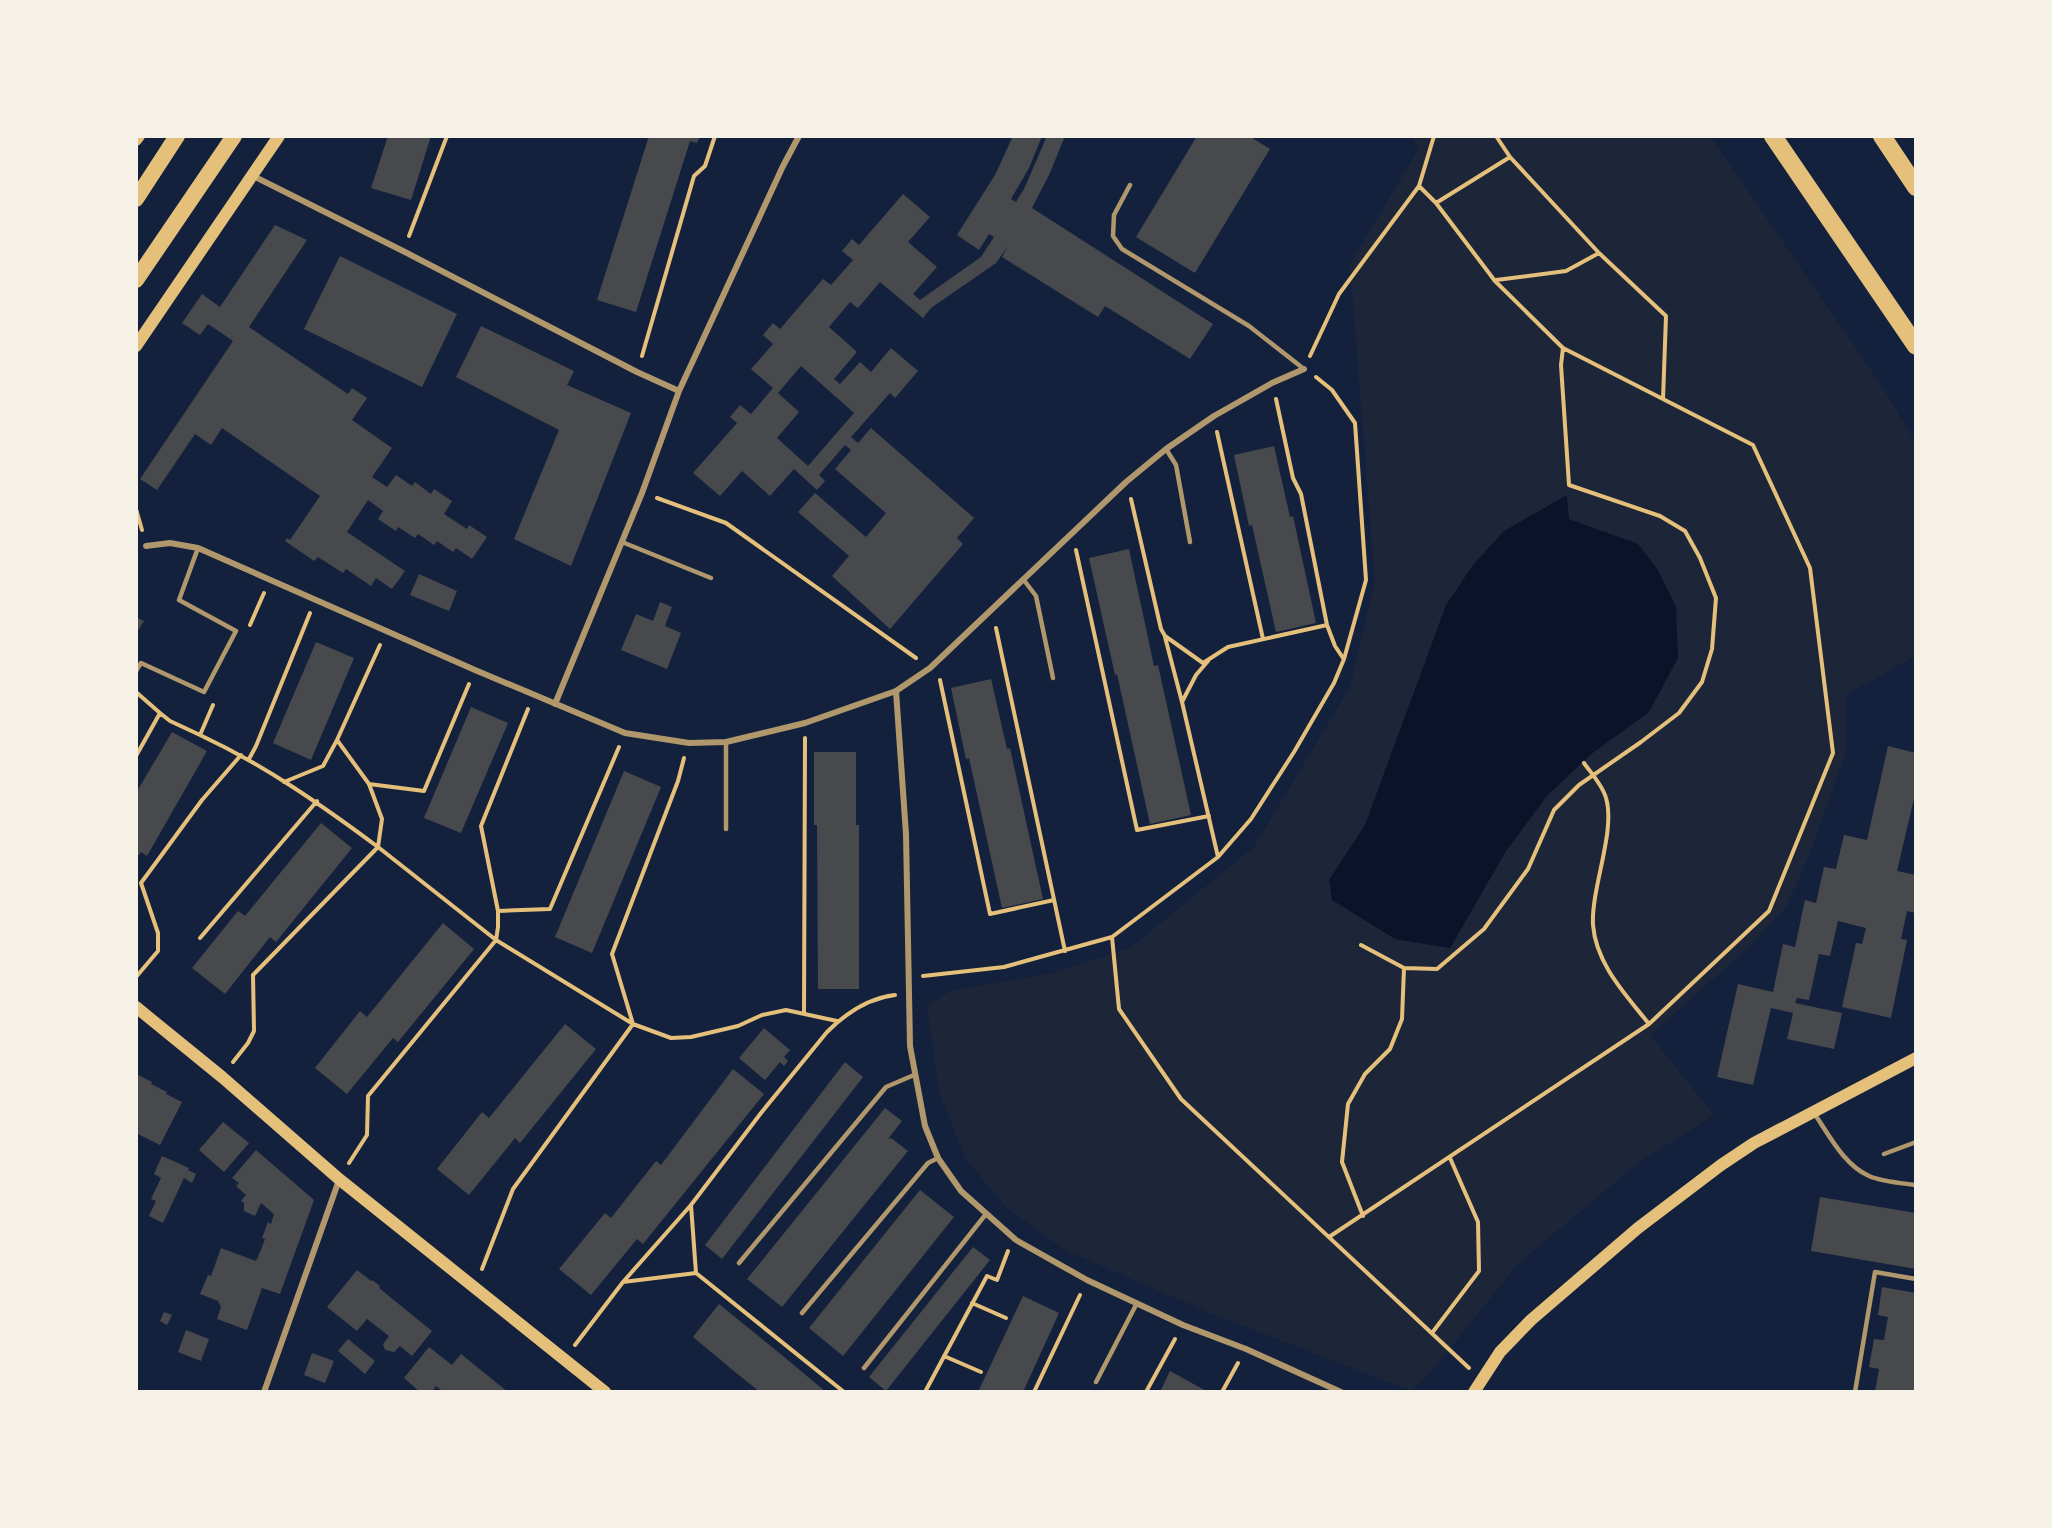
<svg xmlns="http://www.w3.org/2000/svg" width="2052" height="1528" font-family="'Fira Sans',sans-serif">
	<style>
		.green { fill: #1d2539 }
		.water { fill: #0b132b }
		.building { fill: #48494c; fill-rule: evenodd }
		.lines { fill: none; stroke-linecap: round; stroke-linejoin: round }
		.path { stroke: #e5c07b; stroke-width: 4 }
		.service { stroke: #b1986c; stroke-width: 4.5 }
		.minor { stroke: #b1986c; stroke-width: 6 }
		.secondary { stroke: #e5c07b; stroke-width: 12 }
		.trunk { stroke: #e5c07b; stroke-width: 16 }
		.motorway { stroke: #e5c07b; stroke-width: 18 }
	</style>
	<rect width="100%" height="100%" fill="#14213d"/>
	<path class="green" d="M1413,137H1711L1881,385L1916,443L1915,656L1846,695V752L1809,856L1786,907L1747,949L1650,1035L1714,1115L1638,1163L1517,1265L1435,1367L1411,1391L1210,1313L1065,1250L1007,1208L965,1158L939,1091L927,1006L950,991L1053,973L1130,948L1254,847L1350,687L1375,581L1350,264L1418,150Z"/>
	<path class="water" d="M1567,495L1569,519L1638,544L1658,570L1676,607L1678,658L1649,712L1590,755L1547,796L1506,851L1450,948L1395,939L1332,900L1329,880L1365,825L1446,605L1473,565L1504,531Z"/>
	<path class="building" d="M388,136H431L411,200L371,188Z
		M649,136H700L697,143L690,141L636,312L597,300Z
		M1013,136H1042L1029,168L1011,199L1016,202L1024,189L1047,136H1065L1049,175L1032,208L1213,324L1190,359L1105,306L1098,317L1002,257L1008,246L996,263L931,308L923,318L880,282L858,308L850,302L829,327L857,352L834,379L840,384L860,362L871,372L891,348L918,371L895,398L890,393L851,437L858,443L871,428L974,518L957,538L963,544L890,629L832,576L849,556L798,512L815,493L866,537L886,513L835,469L851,450L845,445L819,475L825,481L817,490L794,469L770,496L742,471L720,496L693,473L737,423L730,417L740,405L751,414L773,388L751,369L773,344L763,335L773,323L780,329L823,279L831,285L853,260L842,251L852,239L859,245L903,194L930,217L908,242L937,267L913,294L920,300L981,257L994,237L989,234L979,250L957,235L995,175ZM801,366L854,413L808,466L777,438L799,412L778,393Z
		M1197,136H1249L1270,149L1195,273L1136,237Z
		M275,225L307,240L249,327L348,394L352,388L367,398L352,420L392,448L372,477L387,487L396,475L412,486L415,482L431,494L434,489L452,501L444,514L467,529L469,525L487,537L472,559L456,548L453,552L437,541L434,545L418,534L415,538L398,527L396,531L378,519L383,511L368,500L347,532L405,571L392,589L376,578L371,586L346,569L343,573L318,557L314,561L285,541L287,538L290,540L320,496L222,428L211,445L195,434L157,490L140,479L233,341L208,324L200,335L182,323L202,294L220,307Z
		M340,256L457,314L422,387L304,329Z
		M481,326L574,371L567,385L631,413L571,566L514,539L559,430L456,377Z
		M1274,446L1290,517L1293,516L1316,623L1276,632L1252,525L1249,526L1234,455Z
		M1129,549L1154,666L1158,665L1191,815L1150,824L1117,674L1115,675L1089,558Z
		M419,574L457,591L449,611L410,595Z
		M660,602L672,607L665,626L681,633L667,669L621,650L636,614L653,621Z
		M136,617L144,621L136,634Z
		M316,642L354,658L311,760L273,743Z
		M991,679L1007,749L1010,748L1043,899L1002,908L969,758L966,759L951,688Z
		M471,707L508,723L461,833L424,818Z
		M172,732L207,751L147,856L141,852L136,859V793Z
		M1888,746L1916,753V790L1897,871L1916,875V913L1907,911L1901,939L1907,940L1891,1018L1842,1007L1856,943L1862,944L1866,928L1838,921L1830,956L1819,954L1809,1000L1797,998L1795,1003L1842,1013L1834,1049L1787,1039L1793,1013L1771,1008L1753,1085L1717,1077L1738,984L1773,992L1783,944L1795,947L1805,900L1816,903L1824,867L1836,869L1844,835L1867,840Z
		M814,752H856V825H859V989H818L817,825H814Z
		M624,771L661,787L592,953L555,937Z
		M321,823L352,848L276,942L270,937L225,994L192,968L238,911L245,916Z
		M443,923L474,949L398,1042L393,1038L347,1094L315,1068L360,1011L367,1017Z
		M565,1024L596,1049L520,1143L515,1138L469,1195L437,1169L482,1112L489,1118Z
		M764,1028L790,1050L784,1057L788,1061L784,1066L780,1062L765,1080L739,1058Z
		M845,1062L863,1077L722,1259L705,1245Z
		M733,1069L764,1094L643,1244L637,1239L591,1295L559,1269L605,1213L611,1218L656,1161L661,1165Z
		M136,1074L152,1082L151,1084L167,1092L166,1094L182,1102L160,1145L136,1133Z
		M885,1108L902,1121L888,1139L891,1138L908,1151L782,1307L747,1279Z
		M223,1122L249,1143L224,1172L199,1150Z
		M256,1150L314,1200L280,1294L262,1288L247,1330L217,1319L221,1307L218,1301L200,1294L208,1275L211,1276L221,1248L256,1261L261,1250L265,1239L262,1238L268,1222L271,1224L274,1214L261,1203L255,1216L244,1211V1203L241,1201L246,1195L236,1186L239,1183L232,1178Z
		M162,1156L189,1168L188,1170L196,1174L192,1183L184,1178L163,1223L149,1216L156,1201L151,1199L161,1178L154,1174Z
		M920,1190L954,1217L843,1356L809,1328Z
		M1820,1197L1916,1213V1269L1811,1251Z
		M973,1247L990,1260L886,1391L869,1377Z
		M357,1270L371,1281L372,1280L380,1286L379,1288L432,1331L412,1356L400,1346L394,1352L385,1350L383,1344L389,1336L367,1319L357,1331L327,1307Z
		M1882,1287L1916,1293V1392H1875L1879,1369L1869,1367L1874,1339L1884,1340L1888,1317L1878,1315Z
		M1023,1296L1059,1313L1034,1368L1023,1392H978Z
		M719,1304L783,1356L826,1392H760L735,1372L693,1337Z
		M164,1312L172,1315L167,1325L160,1321Z
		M186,1330L209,1339L201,1361L178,1352Z
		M348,1339L375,1361L365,1374L338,1351Z
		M429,1347L452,1365L461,1354L508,1392H443L436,1386L432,1392H420L404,1378Z
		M312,1353L334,1361L325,1383L304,1375Z
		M1170,1371L1208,1392H1160Z"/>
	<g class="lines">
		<path class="path" d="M1496,136L1510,157L1599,253L1666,316L1663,399
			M1436,203L1510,157
			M409,236L447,136
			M1496,280L1566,271L1599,253
			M642,356L694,176L705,166L715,136
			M1310,356L1339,294L1419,186L1434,136
			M1217,432L1263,639
			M657,498L726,523L916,658
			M1131,499L1161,629L1165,636L1203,663L1228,647L1327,625L1301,494L1293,478L1276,399
			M136,509L142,530
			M1076,550L1137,830L1209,816
			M250,625L264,593
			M1327,625L1335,646L1343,658
			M996,628L1065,951
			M1165,637L1182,702
			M1208,661L1196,675L1182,702L1218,857
			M940,680L990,914L1054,900
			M136,692L160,713
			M213,705L200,735C266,766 320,804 378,847L382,819L369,784L424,791L469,684
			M136,756L160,713L170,721L200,735
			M684,758L678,781L612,954L633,1024L671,1038L691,1037L738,1026L762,1015L786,1010L837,1021
			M249,759L256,746L310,613
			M1584,763C1591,773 1603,786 1606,798C1616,831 1591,888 1593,925C1596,964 1626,995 1649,1024
			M284,782L323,766L337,740
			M369,784L337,740L380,645
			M498,911L550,909L619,747
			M1112,937L1119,1009L1181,1099L1469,1368
			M200,938L317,801
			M1361,945L1404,968L1437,969L1484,929L1528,869L1554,810L1579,785L1641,742L1679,713L1702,682L1712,649L1716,598L1700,558L1685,531L1660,516L1569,485L1561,365L1563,348
			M923,976L1004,967L1112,937L1218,857L1251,819L1294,752L1334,683L1344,659L1366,580L1355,423L1332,390L1316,377
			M136,977L158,951V933L141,883L202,800L241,755
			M804,1013L805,738
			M233,1062L248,1043L254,1031L253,975L378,847L496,940L498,927V911L481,826L528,709
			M349,1163L367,1135L368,1096L496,940L633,1024L513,1189L482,1269
			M691,1205L696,1273
			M1363,1216L1342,1162L1348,1104L1365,1074L1390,1049L1402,1019L1404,968
			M1329,1237L1649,1024L1769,911L1833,753L1810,568L1753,445L1563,348L1495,281L1436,203L1419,186
			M623,1282L696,1273L844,1392
			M972,1303L1006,1318
			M1432,1333L1479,1271L1478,1222L1450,1158
			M575,1345L623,1282L691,1205L761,1113L827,1032C846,1013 869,998 895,995
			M944,1356L981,1372
			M925,1392L987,1276L997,1280L1008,1251
			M1034,1392L1080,1295
			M1146,1392L1175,1339
			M1222,1392L1238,1363"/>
		<path class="service" d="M1130,185L1114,215L1113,236L1122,249L1249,326L1304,369
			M1166,449L1176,465L1190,542
			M622,542L711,578
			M1023,579L1036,596L1053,678
			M136,671L141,663L204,692L236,631L179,600L198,548
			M726,742V829
			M1814,1113C1829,1135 1844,1165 1869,1176C1883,1182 1901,1183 1916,1185
			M1884,1154L1916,1142
			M739,1263L886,1087L914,1075
			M802,1313L928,1163L938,1158
			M864,1368L986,1214
			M1096,1382L1137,1303
			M1855,1392L1875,1272L1916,1279"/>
		<path class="minor" d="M253,176L403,251L637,372L679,391
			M146,546L170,543L198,548L475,670L625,733L689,743L726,742L805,723L896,691L930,668L1126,482L1166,449L1214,416L1272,383L1304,369
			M896,691L906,834L910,1046L925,1126L938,1158L961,1191L1016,1240L1087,1280L1183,1325L1246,1349L1341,1392
			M555,704L642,493L679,391L783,166L799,136
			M264,1392L339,1180"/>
		<path class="secondary" d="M136,140L139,136
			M136,346L279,136
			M136,1007L222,1077L339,1179L605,1392
			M1474,1392L1500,1352L1531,1320L1638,1228L1721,1165L1754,1143L1916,1058"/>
		<path class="trunk" d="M136,199L177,136
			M136,280L234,136"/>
		<path class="motorway" d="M1773,136L1916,346
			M1882,136L1916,187"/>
	</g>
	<rect width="2052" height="1528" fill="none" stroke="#f6f1e7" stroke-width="276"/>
</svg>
